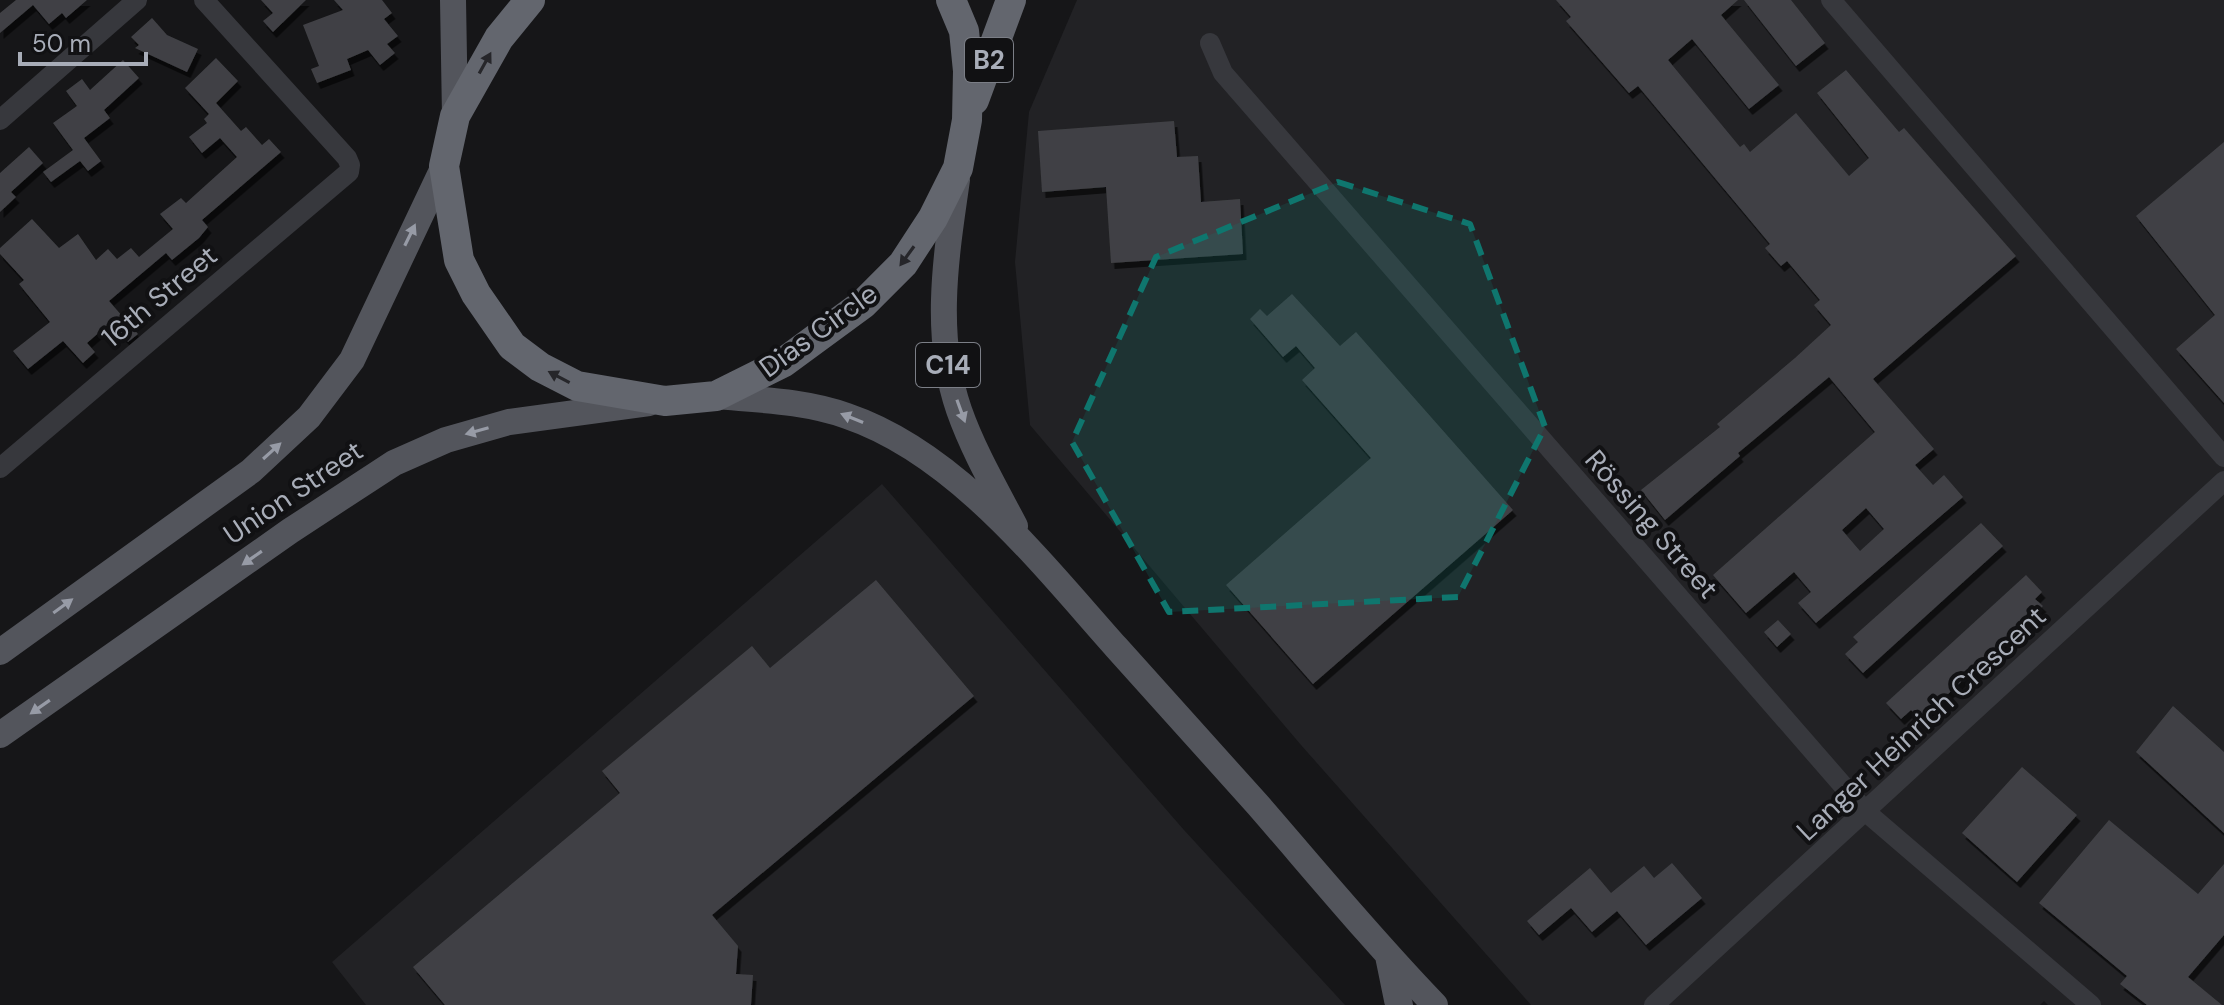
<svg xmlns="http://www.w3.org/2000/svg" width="2224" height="1005" font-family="'DM Sans',sans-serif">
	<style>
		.built { fill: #222225 }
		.building { fill: #404145; fill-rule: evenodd; filter: url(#shadow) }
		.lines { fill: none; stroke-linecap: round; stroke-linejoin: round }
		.minor { stroke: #37383d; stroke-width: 20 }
		.major { stroke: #53555c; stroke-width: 26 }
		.highway { stroke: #63666e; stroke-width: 30 }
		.oneway { fill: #26262a }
		.oneway2 { fill: #979ba6 }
		.marked { fill: #0f766e; fill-opacity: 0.2; stroke: #0f766e; stroke-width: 6; stroke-dasharray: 16 10; stroke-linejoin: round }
		.labels { text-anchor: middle; stroke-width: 8; stroke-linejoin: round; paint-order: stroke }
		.shield { fill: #111113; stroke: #7b7e86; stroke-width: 2 }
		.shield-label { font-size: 26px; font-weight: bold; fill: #a8adb8 }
		.street-label { font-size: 28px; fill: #a8adb8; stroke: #111113 }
	</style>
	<defs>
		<filter id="shadow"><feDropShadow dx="3.5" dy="6" stdDeviation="0" flood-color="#0009"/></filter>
	</defs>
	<rect width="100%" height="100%" fill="#161618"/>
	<path class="built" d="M1077,0H2224V1005H2048L2044,1001L2040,1005H1531L1301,745L1030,425L1015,262L1029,112Z
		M882,484L1184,830L1345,1005H366L332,962Z"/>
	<path class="building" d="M16,0H87L66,18L62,13L49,24L33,5L0,33V13Z
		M261,0H306L273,32L263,21L273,13Z
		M334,0H382L392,13L384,19L398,36L387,44L395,53L380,65L368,50L347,59L351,70L317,83L311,69L319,66L303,25L343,10Z
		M1556,0H1738L1721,15L1779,85L1749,109L1692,39L1668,60L1740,147L1744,144L1750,152L1796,113L1849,176L1869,158L1817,93L1846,70L1899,132L1904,128L2016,256L1873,379L1934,449L1915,465L1933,485L1944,475L1963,497L1816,623L1798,603L1811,592L1794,572L1746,613L1713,575L1875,432L1829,377L1738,453L1740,456L1665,520L1641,490L1720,427L1717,424L1795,358L1831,325L1814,305L1820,300L1787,261L1781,266L1765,248L1770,244L1638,86L1629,93L1566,21L1571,17ZM1866,508L1884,529L1860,551L1842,530Z
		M1744,0H1791L1825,43L1796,66Z
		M152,18L167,35L198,49L187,72L135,48L139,45L131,37Z
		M216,58L238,81L216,103L241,131L246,127L262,145L269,139L281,152L202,220L208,227L199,238L172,260L166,253L109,301L138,334L128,342L111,322L87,343L95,352L83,363L63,341L28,369L13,351L50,322L19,284L24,280L0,254V248L32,219L59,248L78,234L96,260L108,249L117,259L131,248L139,257L173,229L160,214L181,198L186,203L237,157L220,138L202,153L189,137L207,123L204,119L209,114L185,88Z
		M123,60L139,78L104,110L110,118L84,138L101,161L88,171L80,161L51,182L43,172L73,150L53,123L77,106L66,91L82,79L90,90Z
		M1174,121L1177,157L1198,156L1201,202L1240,199L1243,254L1111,263L1106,187L1042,192L1038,131Z
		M2224,142V403L2176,349L2215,315L2136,216Z
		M29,147L43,163L11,192L16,197L0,212V173Z
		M1292,294L1340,346L1356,332L1513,510L1313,684L1226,585L1371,458L1302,380L1315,368L1296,346L1283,357L1250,319L1260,309L1267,316Z
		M1981,523L2003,546L1863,673L1845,654L1858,642L1853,637Z
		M2026,575L2042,592L2035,599L2043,606L1920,720L1911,710L1901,719L1886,703Z
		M876,580L974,696L712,915L738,946L736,974L753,975L751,1005H445L413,967L620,793L602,771L752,646L770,668Z
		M1778,620L1791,634L1777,647L1764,632Z
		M2173,706L2224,752V833L2136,752Z
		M2022,767L2077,815L2017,882L1962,833Z
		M2109,820L2198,894L2224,864V935L2188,977L2222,1005H2147L2120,984L2127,976L2039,903Z
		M1672,863L1702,898L1646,945L1617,911L1592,932L1571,908L1539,935L1527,921L1590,868L1611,893L1644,866L1654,878Z"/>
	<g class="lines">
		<path class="minor" d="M1831,0L2224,457
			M1210,43L1223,73L1866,812L2091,1005
			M0,120L137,0
			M0,468L349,172L350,165L347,158L204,0
			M1654,1005L2224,481"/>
		<path class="major" d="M453,0L455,116
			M957,180C946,256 933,335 959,410C973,450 995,488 1015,526
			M716,396C760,400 805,401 847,416C956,453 1042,564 1116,647C1163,700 1211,752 1258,805C1317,873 1373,941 1435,1005
			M0,652L251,471L309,417L352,360L444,166
			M0,735L290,531L394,463L446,440L509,422L649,403
			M1388,956L1397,1000L1400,1005"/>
		<path class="highway" d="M530,0L499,38L455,116L444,166L459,260L476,294L512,346L540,367L577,386L665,401L716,396L784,362L863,304L903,264L933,218L958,168L967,120L968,71L964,31L951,0
			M974,100L1011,0"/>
	</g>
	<defs><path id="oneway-solid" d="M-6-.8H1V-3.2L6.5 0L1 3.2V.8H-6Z" transform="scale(2)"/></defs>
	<g class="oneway">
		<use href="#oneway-solid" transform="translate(485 63) rotate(-61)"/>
		<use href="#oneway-solid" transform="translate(907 256) rotate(126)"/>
		<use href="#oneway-solid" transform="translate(559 377) rotate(-152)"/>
	</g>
	<g class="oneway2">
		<use href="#oneway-solid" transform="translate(410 235) rotate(-64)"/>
		<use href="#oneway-solid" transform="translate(961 411) rotate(70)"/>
		<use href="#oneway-solid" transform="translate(852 418) rotate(-158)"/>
		<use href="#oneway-solid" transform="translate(477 431) rotate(164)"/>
		<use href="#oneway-solid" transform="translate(272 451) rotate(-42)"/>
		<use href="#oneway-solid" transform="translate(252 558) rotate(145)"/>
		<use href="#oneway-solid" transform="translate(63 606) rotate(-36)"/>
		<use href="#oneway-solid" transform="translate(40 707) rotate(145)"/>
	</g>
	<path class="marked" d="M1338,182L1470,224L1545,427L1458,597L1169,612L1072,442L1156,257Z"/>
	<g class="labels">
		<g class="shield">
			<rect x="965" y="38" width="48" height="44" rx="6"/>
			<rect x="916" y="343" width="64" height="44" rx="6"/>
		</g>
		<g class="shield-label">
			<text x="989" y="69">B2</text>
			<text x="948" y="374">C14</text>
		</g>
		<g class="street-label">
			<text transform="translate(159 296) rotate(-40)" y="10">16th Street</text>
			<text transform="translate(818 330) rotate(-36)" y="10">Dias Circle</text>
			<text transform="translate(293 492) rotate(-34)" y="10">Union Street</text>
			<text transform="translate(1652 524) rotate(49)" y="10">Rössing Street</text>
			<text transform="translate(1921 723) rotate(-43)" y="10">Langer Heinrich Crescent</text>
		</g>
	</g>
	<path d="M20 52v12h126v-12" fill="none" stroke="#a8adb8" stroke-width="4"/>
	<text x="32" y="52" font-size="24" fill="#a8adb8" stroke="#111113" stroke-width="6" paint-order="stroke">50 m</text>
</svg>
